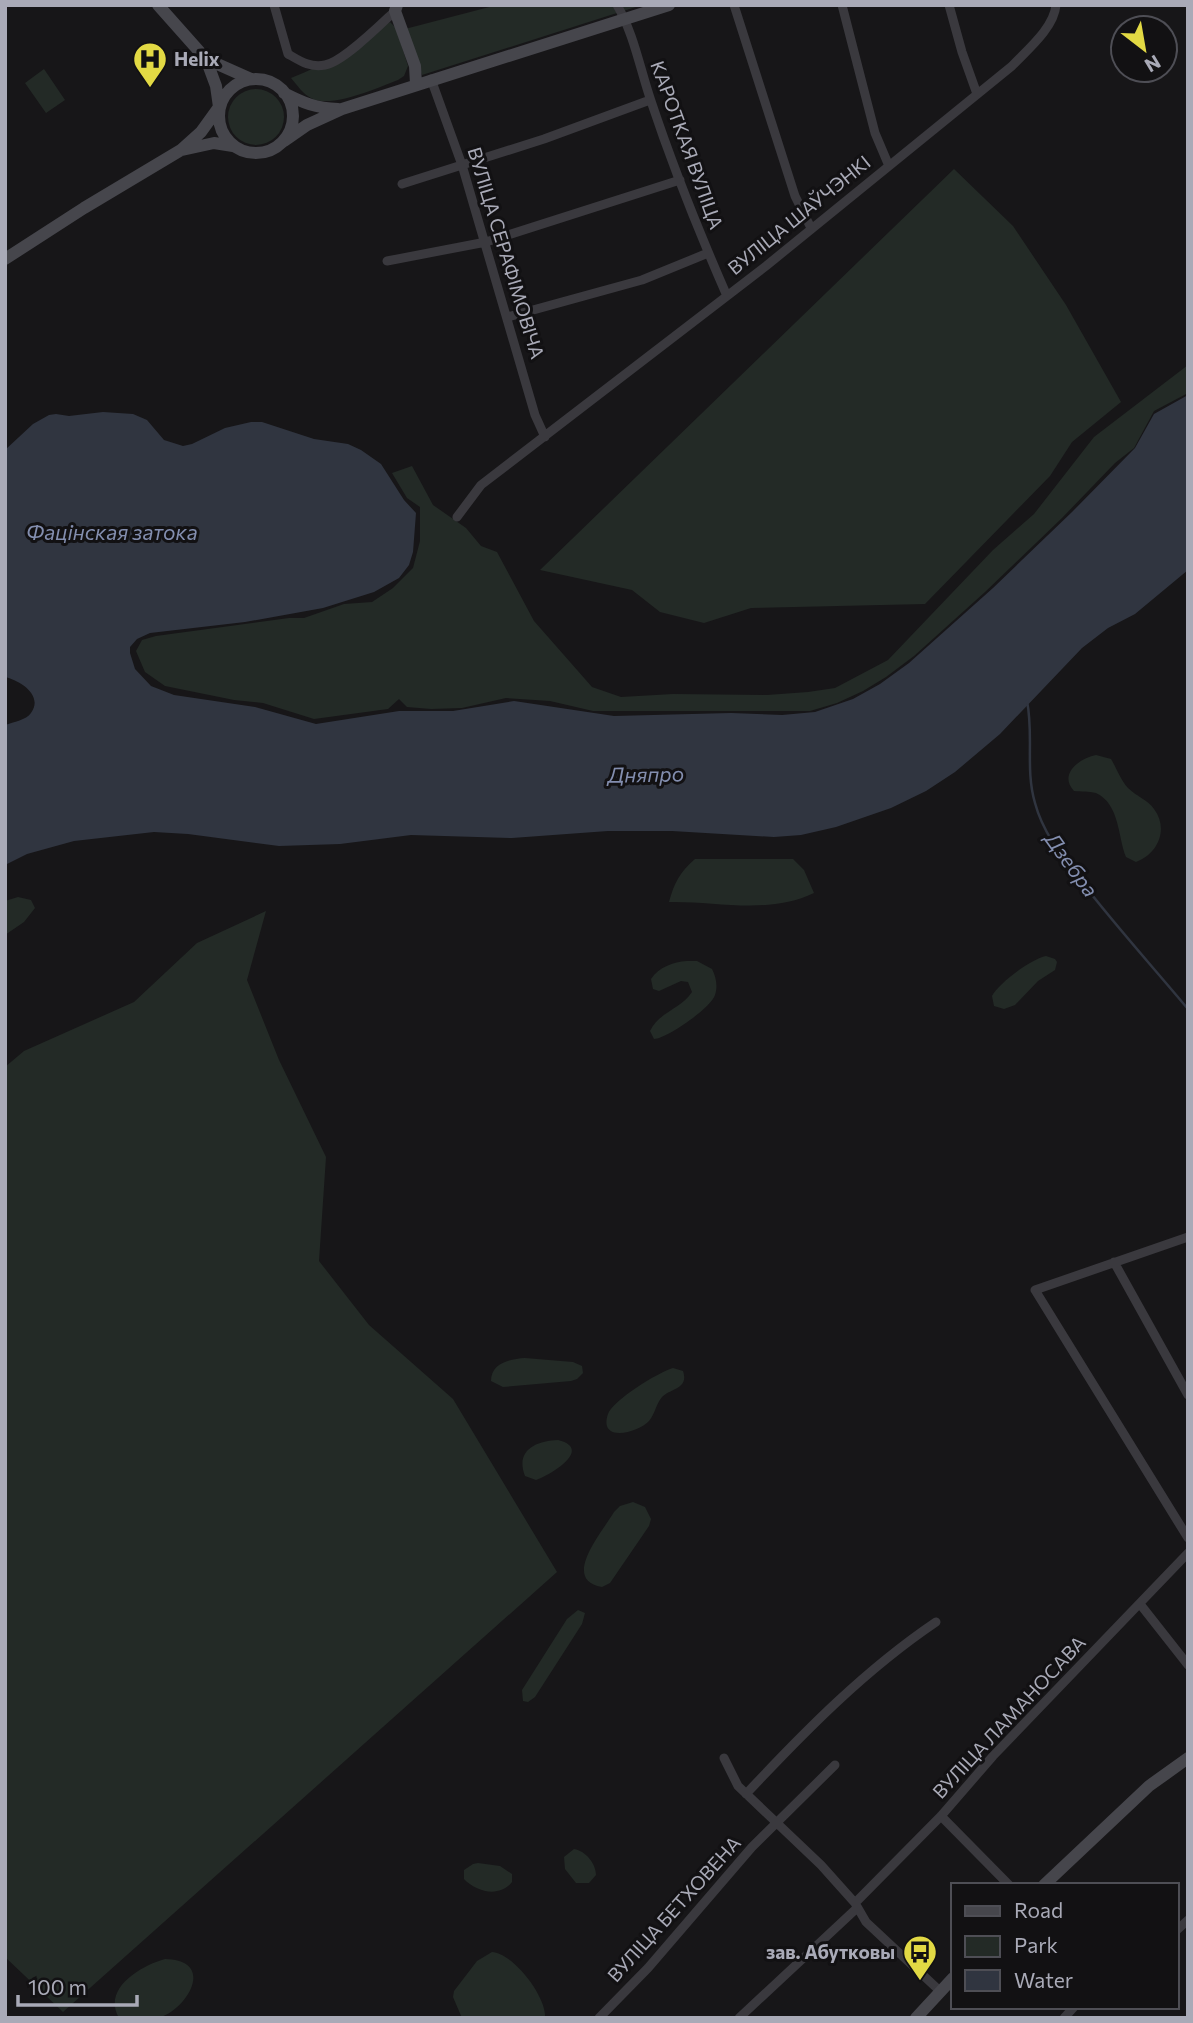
<svg xmlns="http://www.w3.org/2000/svg" width="1193" height="2023" font-family="Commissioner,sans-serif">
	<style>
		.green { fill: #232a26 }
		.water { fill: #303540 }
		.lines { fill: none; stroke-linecap: round; stroke-linejoin: round }
		.stream { stroke: #303540; stroke-width: 2.5 }
		.street { stroke: #3a393e; stroke-width: 9 }
		.secondary { stroke: #46464c; stroke-width: 12 }
		.labels { text-anchor: middle; stroke-width: 6; stroke-linejoin: round; paint-order: stroke }
		.poi-label { font-size: 19px; font-weight: bold; fill: #a9aab7; stroke: #121113; text-anchor: start }
		.street-label { font-size: 19px; fill: #a9aab7; stroke: #121113 }
		.water-label { font-size: 21px; font-style: italic; fill: #838eaf; stroke: #121113 }
	</style>
	<rect width="100%" height="100%" fill="#171618"/>
	<path class="green" d="M497,5H642L422,75L405,29Z
		M390,22L396,28L408,66L404,76L398,80C377,88 331,109 311,98C303,94 297,85 291,78C327,64 359,45 390,22Z
		M44,69L65,100L46,113L25,83Z
		M228 117a28 28 0 1 1 56 0a28 28 0 1 1-56 0Z
		M954,169L1013,226L1066,305L1121,402L1072,442L1050,476L925,604L751,608L704,623L660,612L632,590L540,570Z
		M1188,365V393L1154,411L1134,448L1115,463L1062,518L985,592L914,656L886,677L863,691L837,703L810,711H593L550,701L506,698L462,708L431,709L407,707L399,699L388,709L314,719L263,703L234,700L165,686L145,672L136,651L142,640L156,636L289,618H304L344,604L372,602L393,588L413,568L420,541V507L407,498L392,473L412,466L433,505L466,528L481,546L497,552L534,621L592,687L621,697L673,694L767,695L808,692L835,688L888,660L993,550L1034,514L1094,437Z
		M1096,755L1111,759C1117,769 1120,779 1128,788C1136,796 1148,800 1154,809C1169,829 1158,854 1136,862L1126,857C1118,838 1120,804 1096,793C1089,791 1081,792 1074,791C1058,774 1080,758 1096,755Z
		M695,859H793L804,870L814,893C768,915 717,901 669,902C674,883 680,872 695,859Z
		M18,897L31,900L35,908L24,922L5,935V901Z
		M266,911L247,980L279,1060L326,1157L319,1261L369,1325L453,1399L557,1572L63,2012L5,1957V1067L24,1051L134,1002L197,943Z
		M1046,956L1055,959L1057,962L1055,970L1038,981L1015,1005L1004,1009L994,1006L992,996C999,983 1031,959 1046,956Z
		M687,961H697L712,969C716,977 718,986 715,995C711,1008 666,1039 654,1039L650,1031C659,1012 681,1009 692,992L688,982L681,981L659,991L653,989L651,979C659,967 673,962 687,961Z
		M525,1358L573,1362L582,1366L583,1373L577,1379L571,1381L503,1387L491,1381C491,1363 510,1359 525,1358Z
		M673,1368L683,1371C689,1389 671,1388 662,1397C656,1404 655,1414 649,1421C638,1433 598,1443 608,1414C613,1400 659,1372 673,1368Z
		M558,1440C594,1449 550,1475 536,1480L525,1476C515,1450 536,1441 558,1440Z
		M633,1502L645,1507L651,1519L649,1526L610,1583L602,1587C560,1580 603,1531 614,1512L620,1506Z
		M578,1610L585,1613L582,1624L535,1697L528,1702L523,1701L522,1690L567,1619Z
		M574,1849C586,1851 596,1864 596,1875L589,1883H576L565,1869L564,1857Z
		M478,1863L500,1866L512,1874V1882C500,1898 476,1892 464,1879V1870L473,1864Z
		M492,1952C513,1953 547,1997 545,2018H462L453,1997L454,1991L477,1961Z
		M165,1959C217,1960 187,2010 158,2018C147,2021 131,2018 119,2018C102,1989 140,1966 165,1959Z"/>
	<path class="water" d="M1188,395V570L1135,614L1108,628L1082,648L1000,734L955,772L926,791L891,808L836,827L801,835L774,837L672,831H608L512,838L411,835L340,844L279,846L188,834L154,832L74,841L27,854L5,865V725C14,722 26,720 31,713C44,695 19,680 5,677V450L33,424L49,415L56,414L69,416L103,412L133,414L147,420L164,440L183,446L192,444L225,428L251,422H262L314,439L348,444L361,450L381,464L404,500L416,513L413,552L409,565L399,578L374,592L323,608L245,622L150,633L137,639L130,647V653L135,669L151,686L174,695L255,707L316,724L399,711H453L514,701L614,716L731,713L782,715L815,712L853,699L880,684L909,663L993,588L1072,512L1135,448L1154,414Z"/>
	<g class="lines">
		<path class="stream" d="M1027,701C1034,735 1025,769 1035,803C1043,833 1062,856 1081,881C1115,925 1152,966 1188,1009"/>
		<path class="street" d="M274,5L288,54C300,61 310,68 325,65C343,62 381,24 395,11
			M617,5C634,34 640,69 651,101C673,167 699,232 727,296
			M734,5L795,196L811,228
			M842,5L875,133L889,166
			M949,5L962,52L977,94
			M431,79L462,165L535,415L545,437
			M402,184L544,139L650,100
			M387,261L486,242L680,180
			M508,317L642,280L708,253
			M457,517L481,485L766,266L1012,66C1027,50 1054,28 1056,5
			M1188,1237L1035,1290L1188,1538
			M1114,1262L1188,1395
			M1140,1604L1188,1665
			M724,1758L738,1786L821,1865L855,1903L866,1922L941,1992
			M746,1794C805,1731 865,1670 936,1622
			M941,1816L1009,1885
			M855,1903L941,1816L993,1756L1188,1553
			M1177,1930L1188,1920
			M599,2018L648,1968L752,1847L835,1765
			M739,2018L857,1908
			M1064,2018L1074,2007"/>
		<path class="secondary" d="M397,5L395,11L415,66L416,84
			M206,59L251,79
			M219 116a37 37 0 1 1 74 0a37 37 0 1 1-74 0Z
			M284,93C303,103 316,108 338,109
			M284,141L307,125L342,109L669,5
			M182,150L214,143L233,146
			M5,259L84,208L181,150L201,132L219,107L216,86L206,59L158,5
			M1044,1885L1149,1786L1188,1758
			M916,2018L953,1978"/>
	</g>
	<defs>
		<g id="hospital-pin" transform="scale(1.75)"><path d="M0 17L-7.5 6A9.5 9.5 0 1 1 7.5 6Z" fill="#e2d944" stroke="#121113"/><path d="M-5-5h3v3.5h4V-5h3V5h-3V1.5h-4V5h-3Z" fill="#111"/></g>
		<g id="bus-pin" transform="scale(1.75)"><path d="M0 17L-7.5 6A9.5 9.5 0 1 1 7.5 6Z" fill="#e2d944" stroke="#121113"/><path d="M-5-6H5V4H4V6H2V4H-2V6H-4V4H-5ZM-3.5-4V0h7V-4ZM-3.5 1.2v1.5H-2V1.2ZM2 1.2v1.5H3.5V1.2Z" fill="#111"/></g>
	</defs>
	<g fill-rule="evenodd">
		<use href="#hospital-pin" x="150" y="59"/>
		<use href="#bus-pin" x="920" y="1952"/>
	</g>
	<g class="labels">
		<g class="poi-label">
			<text x="174" y="66">Helix</text>
			<text x="895" y="1959" text-anchor="end">зав. Абутковы</text>
		</g>
		<g class="street-label">
			<text transform="translate(687 145) rotate(70)" y="7">КАРОТКАЯ ВУЛІЦА</text>
			<text transform="translate(799 215) rotate(-39)" y="7">ВУЛІЦА ШАЎЧЭНКІ</text>
			<text transform="translate(506 253) rotate(73)" y="7">ВУЛІЦА СЕРАФІМОВІЧА</text>
			<text transform="translate(1009 1717) rotate(-47)" y="7">ВУЛІЦА ЛАМАНОСАВА</text>
			<text transform="translate(674 1909) rotate(-48)" y="7">ВУЛІЦА БЕТХОВЕНА</text>
		</g>
		<g class="water-label">
			<text x="112" y="540">Фацінская затока</text>
			<text transform="translate(646 775) rotate(-1)" y="7">Дняпро</text>
			<text transform="translate(1071 865) rotate(54)" y="7">Дзебра</text>
		</g>
	</g>
	<rect width="1193" height="2023" fill="none" stroke="#a9aab7" stroke-width="14"/>
	<rect x="951" y="1883" width="228" height="126" fill="#121113" stroke="#4e4e55" stroke-width="2"/>
	<rect x="965" y="1906" width="35" height="10" fill="#46464c" stroke="#4e4e55" stroke-width="2"/>
	<text x="1014" y="1918" font-size="21" fill="#a9aab7">Road</text>
	<rect x="965" y="1936" width="35" height="21" fill="#232a26" stroke="#4e4e55" stroke-width="2"/>
	<text x="1014" y="1953" font-size="21" fill="#a9aab7">Park</text>
	<rect x="965" y="1970" width="35" height="21" fill="#303540" stroke="#4e4e55" stroke-width="2"/>
	<text x="1014" y="1988" font-size="21" fill="#a9aab7">Water</text>
	<g transform="translate(1144 49) rotate(149)"><circle r="33" fill="#121113" stroke="#4e4e55" stroke-width="2"/>
	<path d="M0-5L12 26L0 18L-12 26Z" fill="#e2d944"/>
	<text y="-10" font-size="19" font-weight="bold" text-anchor="middle" fill="#a9aab7">N</text>
	</g>
	<path d="M18 1995v10h119v-10" fill="none" stroke="#a9aab7" stroke-width="3.5"/>
	<text x="28" y="1995" font-size="21" fill="#a9aab7" stroke="#121113" stroke-width="5" paint-order="stroke">100 m</text>
</svg>
